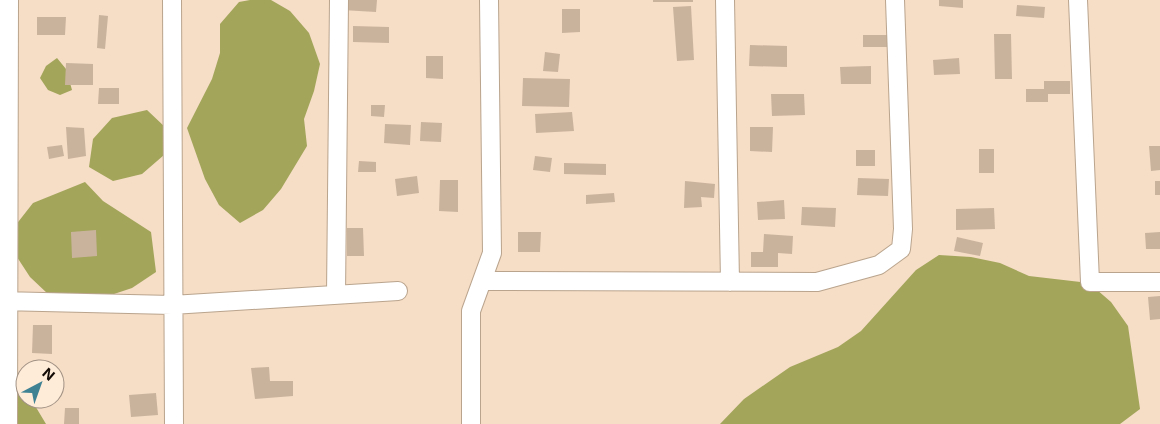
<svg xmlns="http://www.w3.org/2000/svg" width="1160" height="424" font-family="Inter,sans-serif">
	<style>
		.forest { fill: #a2a55a }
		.building { fill: #cab39d }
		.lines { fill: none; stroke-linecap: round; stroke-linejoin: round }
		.street-casing { stroke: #baa48d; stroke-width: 20 }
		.street { stroke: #fff; stroke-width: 18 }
	</style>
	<rect width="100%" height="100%" fill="#f5ddc6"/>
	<path class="forest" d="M250,0H271L290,11L309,33L320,64L314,91L304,119L307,146L281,189L263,210L240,223L219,205L205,179L187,128L212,79L220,53V24L239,2Z
		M57,58L66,69L72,90L60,95L48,90L40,78L46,66Z
		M147,110L166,128L164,155L142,174L113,181L89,167L93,139L112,118Z
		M85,182L103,201L151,232L156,272L132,288L105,297L48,294L30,277L15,254V226L33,203Z
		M939,255L971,257L1000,263L1029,276L1089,283L1111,302L1128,326L1140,409L1120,424H720L744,399L790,367L838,347L861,331L916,270Z
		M16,371L25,388V399H31L46,424H4Z"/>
	<path class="building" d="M342,0H377L376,12L342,10Z
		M653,0H693V2H653Z
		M939,0H963V8L939,6Z
		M1017,5L1045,7L1044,18L1016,16Z
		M691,6L694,60L677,61L673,7Z
		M562,9H580V32L562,33Z
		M99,15L108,16L105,49L97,48Z
		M37,17H66L65,35H37Z
		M353,26L389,27V43L353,42Z
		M994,34H1011L1012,79H995Z
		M863,35H887V47H863Z
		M750,45L787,46V67L749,66Z
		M545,52L560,54L558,72L543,71Z
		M426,56H443V79L426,78Z
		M959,58L960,74L934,75L933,60Z
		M66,63L93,64V85H65Z
		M871,66V84H841L840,67Z
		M523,78L570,79L569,107L522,106Z
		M1044,81H1070V94H1048V102H1026V89H1044Z
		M99,88H119V104H98Z
		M771,94H804L805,115L772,116Z
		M371,105H385L384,117L371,116Z
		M572,112L574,131L536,133L535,114Z
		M421,122L442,123L441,142L420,141Z
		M385,124L411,125L410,145L384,143Z
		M66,127L84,128L86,156L68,159Z
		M750,127H773L772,152L750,151Z
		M62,145L64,156L49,159L47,147Z
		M1149,146H1160V170L1151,171Z
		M979,149H994V173H979Z
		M856,150H875V166H856Z
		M535,156L552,158L550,172L533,170Z
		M359,161L376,162V172H358Z
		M564,163L606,164V175L564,174Z
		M417,176L419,193L397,196L395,179Z
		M858,178L889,179L888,196L857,195Z
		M440,180H458V212L439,211Z
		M685,181L715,184L714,198L701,197L702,207L684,208Z
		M1155,181H1160V195H1155Z
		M614,193L615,202L586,204V195Z
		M784,200L785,219L758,220L757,202Z
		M802,207L836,208L835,227L801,225Z
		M994,208L995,229L956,230V209Z
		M347,228H363L364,256H347Z
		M96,230L97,256L72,258L71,232Z
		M518,232H541L540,252H518Z
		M1160,232V249H1146L1145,233Z
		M764,234L793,236L792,254L778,253V267H751V252H763Z
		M957,237L983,243L980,256L954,251Z
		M1160,296V319L1150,320L1148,297Z
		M33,325H52V354L32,353Z
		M269,367L270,381H293V396L255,399L251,368Z
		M156,393L158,415L131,417L129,395Z
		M65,408H79V424H64Z"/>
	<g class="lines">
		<g class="street-casing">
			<path id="street" d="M172,0L174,424
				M725,0L730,282
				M1078,0L1090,282H1160
				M482,281L817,282L879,265L901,249L903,229L895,0
				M336,295L339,0
				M0,301L172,305L398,291
				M8,424L9,0
				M471,424V311L492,253L489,0"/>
		</g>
		<use href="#street" class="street"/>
	</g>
	<g transform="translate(40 384) rotate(41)"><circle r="24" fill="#feebd8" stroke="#a09183"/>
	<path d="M0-4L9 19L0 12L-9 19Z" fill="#3f8293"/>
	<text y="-8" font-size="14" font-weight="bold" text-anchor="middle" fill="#120a04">N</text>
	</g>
</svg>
